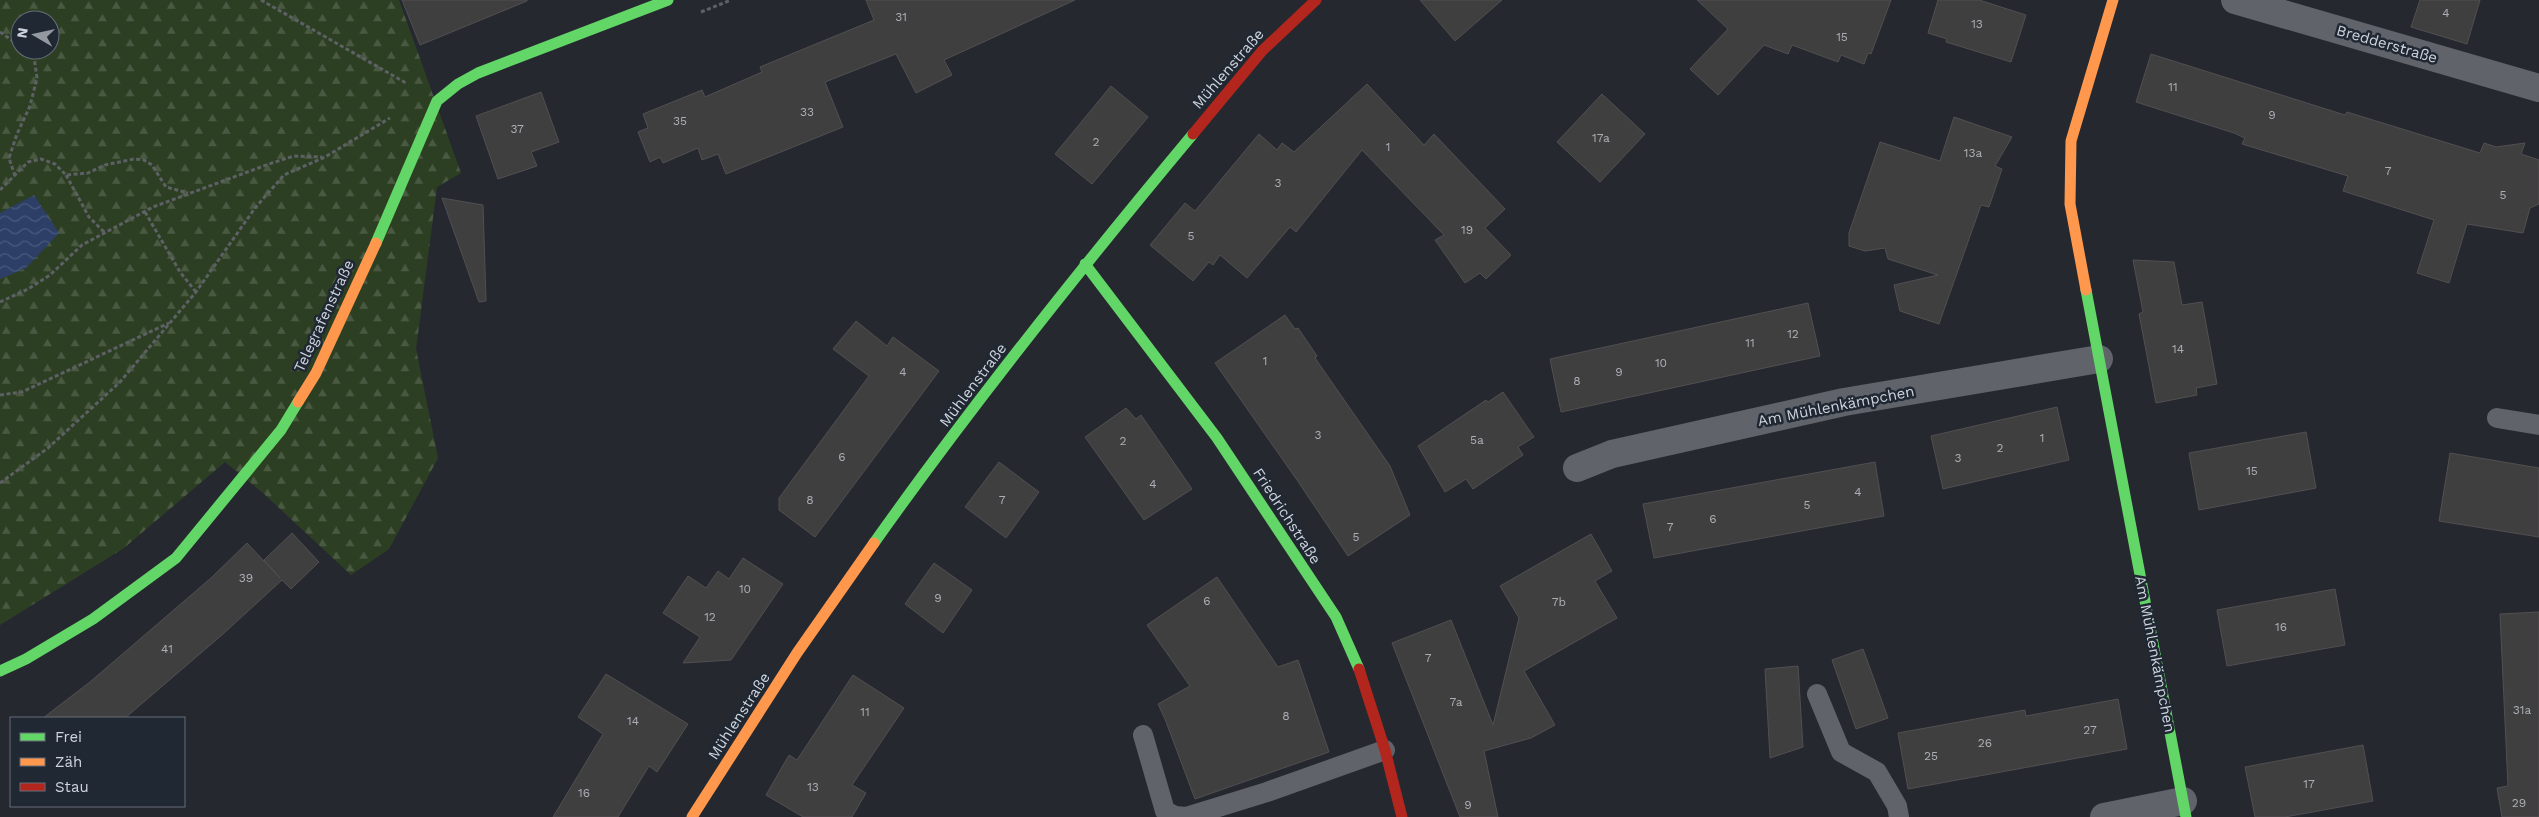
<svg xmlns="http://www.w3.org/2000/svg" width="2539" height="817" font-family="'Work Sans',sans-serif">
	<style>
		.forest { fill: url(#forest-firs); fill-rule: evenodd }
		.water { fill: url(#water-waves) }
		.building { fill: #403f40; stroke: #514f51 }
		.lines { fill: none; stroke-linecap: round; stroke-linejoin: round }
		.path { stroke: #5d6065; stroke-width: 3; stroke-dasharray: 4 2.5; stroke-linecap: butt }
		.lane { stroke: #60646a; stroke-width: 20 }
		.street { stroke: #60646a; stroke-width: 28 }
		.fast { stroke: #63d668; stroke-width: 11 }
		.slow { stroke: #ff974d; stroke-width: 11 }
		.jam { stroke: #b3261e; stroke-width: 11 }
		.labels { text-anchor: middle; stroke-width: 5; stroke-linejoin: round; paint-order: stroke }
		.number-label { font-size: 12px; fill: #abafb5 }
		.street-label { font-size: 15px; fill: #cfd4dc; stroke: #202834 }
	</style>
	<defs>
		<pattern id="forest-firs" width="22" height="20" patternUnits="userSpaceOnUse" patternTransform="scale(1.25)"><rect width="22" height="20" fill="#2d3f23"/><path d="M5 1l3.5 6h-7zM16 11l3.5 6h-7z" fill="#4a5a42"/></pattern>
		<pattern id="water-waves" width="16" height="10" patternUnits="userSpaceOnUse" patternTransform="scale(1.25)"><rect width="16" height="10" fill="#2d3f67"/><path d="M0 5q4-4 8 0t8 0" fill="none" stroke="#4a5a7c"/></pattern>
	</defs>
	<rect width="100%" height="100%" fill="#25292f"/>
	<path class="forest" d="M0,0H399L461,173L437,187L416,349L438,458L389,549L351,575L263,493L225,462L124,548L0,625ZM20,20H50V50H20Z"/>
	<path class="water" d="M34,195L59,233L26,268L0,279V213Z"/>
	<path class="building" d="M402,0H527V1L420,45Z
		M866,0H1075L944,60L952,75L916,93L896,54L825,82L843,127L726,174L718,154L702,160L698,148L663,163L660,157L650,162L638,132L648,128L643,114L702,90L705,97L762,72L760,67L874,20Z
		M1420,0H1502L1455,41Z
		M1697,0H1891L1871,54L1868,53L1864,64L1841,55L1838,62L1792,45L1788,54L1764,45L1718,95L1690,69L1728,29Z
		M1938,0H1979L2026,15L2011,62L1946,42L1947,39L1928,33Z
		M2420,0H2480L2467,44L2411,27Z
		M2151,54L2345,115L2347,112L2480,153L2484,143L2496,147L2525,143L2521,154L2539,160V204L2530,208L2523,233L2467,224L2449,283L2417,273L2434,220L2343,191L2348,176L2242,144L2245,138L2234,133L2136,102Z
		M1367,84L1424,145L1434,134L1505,209L1485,228L1511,255L1486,279L1480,273L1465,283L1435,240L1444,235L1362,150L1296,232L1290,227L1247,278L1220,255L1213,265L1209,262L1193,281L1150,245L1185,203L1195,211L1259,134L1277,150L1282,143L1294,152Z
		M1111,86L1148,117L1092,184L1055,154Z
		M541,92L559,142L531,152L537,166L498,179L476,116Z
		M1602,94L1645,134L1600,182L1557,142Z
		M1954,117L2012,137L1995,166L2002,169L1989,207L1981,205L1939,324L1900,311L1894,285L1938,275L1888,259L1885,248L1865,251L1849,246V233L1880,142L1940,161Z
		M442,198L483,205L486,301L479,302Z
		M2133,260L2174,262L2182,305L2202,302L2217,384L2196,388L2197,395L2156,403L2139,314L2143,312Z
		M1808,303L1820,356L1561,412L1550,359Z
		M1285,315L1295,329L1298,328L1317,356L1315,358L1390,466L1410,515L1348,556L1297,480L1215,363Z
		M856,321L887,346L893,337L939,371L815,537L779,510V498L869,376L833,349Z
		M1503,392L1534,437L1518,447L1523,455L1473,489L1466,479L1445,492L1418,446L1486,400L1488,402Z
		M2057,407L2069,460L1943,489L1931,436Z
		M1126,408L1136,419L1141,415L1192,489L1144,520L1085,437Z
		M2306,432L2316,488L2199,510L2189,453Z
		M2450,453L2539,468V537L2439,521Z
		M999,462L1039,492L1006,538L965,507Z
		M1875,462L1884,516L1654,558L1643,504Z
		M292,533L319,562L291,589L282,580L223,634L125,718H43L90,682L211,578L247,543L280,578L264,560Z
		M1591,534L1612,571L1595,581L1617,618L1524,671L1555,725L1531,738L1484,751L1498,817H1460L1392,643L1451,620L1493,725L1519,618L1500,586Z
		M743,558L783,584L731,660L683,663L700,637L663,613L688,576L706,588L718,571L729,579Z
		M934,563L972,590L943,633L905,604Z
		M1217,577L1278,667L1298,660L1329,752L1195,799L1165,719L1158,704L1190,686L1147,625Z
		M2335,589L2345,645L2227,666L2217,610Z
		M2539,612V817H2502L2497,788L2508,786L2500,614Z
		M1863,649L1888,718L1856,729L1832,660Z
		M1798,666L1803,747L1770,758L1765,669Z
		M606,674L688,724L657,772L649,766L618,817H553L603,734L578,717Z
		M853,675L904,708L852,785L866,793L852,817H803L766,795L789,755L797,760Z
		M2118,699L2127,749L1908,789L1898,733L2025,710L2026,716Z
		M2363,745L2373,801L2285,817H2255L2245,767Z"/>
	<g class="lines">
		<path class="path" d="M261,0L406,83
			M701,12L731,0
			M0,32L20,46
			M66,175L89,217L105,233
			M15,176L9,158L17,134L30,106L37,78L34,57L25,50
			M0,190L28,162L41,159L55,164L66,175L88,173L105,165L134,159L144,160L152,165L166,187L188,193
			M145,212L180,272L196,292
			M0,302L28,289L50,275L82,245L153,207L269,164L294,156L322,157
			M0,395L22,392L169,323
			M0,483L48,448L120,382L196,292L255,208L284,175L325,157L390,118"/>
		<path class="lane" d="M2497,418L2539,425
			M1817,694L1841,752L1877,772L1897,806L1899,817
			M1143,735L1165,811L1175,816L1186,817L1267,792L1385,750"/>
		<path class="street" d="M2235,0L2539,88
			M1577,468L1612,454L1844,402L2099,359
			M2104,817L2183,801"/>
		<path class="fast" d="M376,243L437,101L458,84L478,73L668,0
			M1085,264L1217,438L1336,617L1359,669
			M2086,290L2186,817
			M874,543C974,402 1082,267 1193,134
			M0,671L26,659L93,619L176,558L281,430L298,402"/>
		<path class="slow" d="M2086,290L2070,204L2071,141L2113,0
			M298,402L316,373L376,243
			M692,817L797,653L874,543"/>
		<path class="jam" d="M1193,134L1262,51L1316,0
			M1359,669L1385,750L1402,817"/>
	</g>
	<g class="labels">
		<g class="number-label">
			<text x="2446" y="17">4</text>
			<text x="901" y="21">31</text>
			<text x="1977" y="28">13</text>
			<text x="1842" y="41">15</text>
			<text x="2173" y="91">11</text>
			<text x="807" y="116">33</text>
			<text x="2272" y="119">9</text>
			<text x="680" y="125">35</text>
			<text x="517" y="133">37</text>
			<text x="1601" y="142">17a</text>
			<text x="1096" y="146">2</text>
			<text x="1388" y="151">1</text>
			<text x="1973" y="157">13a</text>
			<text x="2388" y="175">7</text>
			<text x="1278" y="187">3</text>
			<text x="2503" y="199">5</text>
			<text x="1467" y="234">19</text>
			<text x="1191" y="240">5</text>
			<text x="1793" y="338">12</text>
			<text x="1750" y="347">11</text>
			<text x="2178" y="353">14</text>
			<text x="1265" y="365">1</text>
			<text x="1661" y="367">10</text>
			<text x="903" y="376">4</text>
			<text x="1619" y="376">9</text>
			<text x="1577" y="385">8</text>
			<text x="1318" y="439">3</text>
			<text x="2042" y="442">1</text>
			<text x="1477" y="444">5a</text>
			<text x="1123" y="445">2</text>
			<text x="2000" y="452">2</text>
			<text x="842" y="461">6</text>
			<text x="1958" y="462">3</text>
			<text x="2252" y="475">15</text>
			<text x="1153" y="488">4</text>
			<text x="1858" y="496">4</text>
			<text x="810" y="504">8</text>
			<text x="1002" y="504">7</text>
			<text x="1807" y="509">5</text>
			<text x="1713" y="523">6</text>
			<text x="1670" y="531">7</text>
			<text x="1356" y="541">5</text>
			<text x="246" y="582">39</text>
			<text x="745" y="593">10</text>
			<text x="938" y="602">9</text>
			<text x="1207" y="605">6</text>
			<text x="1559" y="606">7b</text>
			<text x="710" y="621">12</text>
			<text x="2281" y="631">16</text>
			<text x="167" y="653">41</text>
			<text x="1428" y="662">7</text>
			<text x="1456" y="706">7a</text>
			<text x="2522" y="714">31a</text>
			<text x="865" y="716">11</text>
			<text x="1286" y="720">8</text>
			<text x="633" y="725">14</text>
			<text x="2090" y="734">27</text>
			<text x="1985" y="747">26</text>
			<text x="1931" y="760">25</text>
			<text x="2309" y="788">17</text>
			<text x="813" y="791">13</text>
			<text x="584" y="797">16</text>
			<text x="2519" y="807">29</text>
			<text x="1468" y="809">9</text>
		</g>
		<g class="street-label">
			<text transform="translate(2387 44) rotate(16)" y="5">Bredderstraße</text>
			<text transform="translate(1228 69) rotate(-49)" y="5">Mühlenstraße</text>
			<text transform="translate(324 316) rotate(-65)" y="5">Telegrafenstraße</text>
			<text transform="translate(973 385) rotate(-53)" y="5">Mühlenstraße</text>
			<text transform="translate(1836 406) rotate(-11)" y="5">Am Mühlenkämpchen</text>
			<text transform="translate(1287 516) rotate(57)" y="5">Friedrichstraße</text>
			<text transform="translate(2155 654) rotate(79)" y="5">Am Mühlenkämpchen</text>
			<text transform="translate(739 716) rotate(-57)" y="5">Mühlenstraße</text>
		</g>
	</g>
	<rect x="10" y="717" width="175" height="90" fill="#202834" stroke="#666d77"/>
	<rect x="20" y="733" width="25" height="8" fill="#63d668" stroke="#666d77"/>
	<text x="55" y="742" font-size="15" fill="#cfd4dc">Frei</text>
	<rect x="20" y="758" width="25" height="8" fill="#ff974d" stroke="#666d77"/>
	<text x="55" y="767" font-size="15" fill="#cfd4dc">Zäh</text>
	<rect x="20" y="783" width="25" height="8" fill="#b3261e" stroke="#666d77"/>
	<text x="55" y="792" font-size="15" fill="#cfd4dc">Stau</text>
	<g transform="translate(35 35) rotate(279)"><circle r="24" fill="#202834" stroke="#666d77"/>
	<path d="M0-4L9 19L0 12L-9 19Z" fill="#94989f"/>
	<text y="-8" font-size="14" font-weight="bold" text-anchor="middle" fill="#cfd4dc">N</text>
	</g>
</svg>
